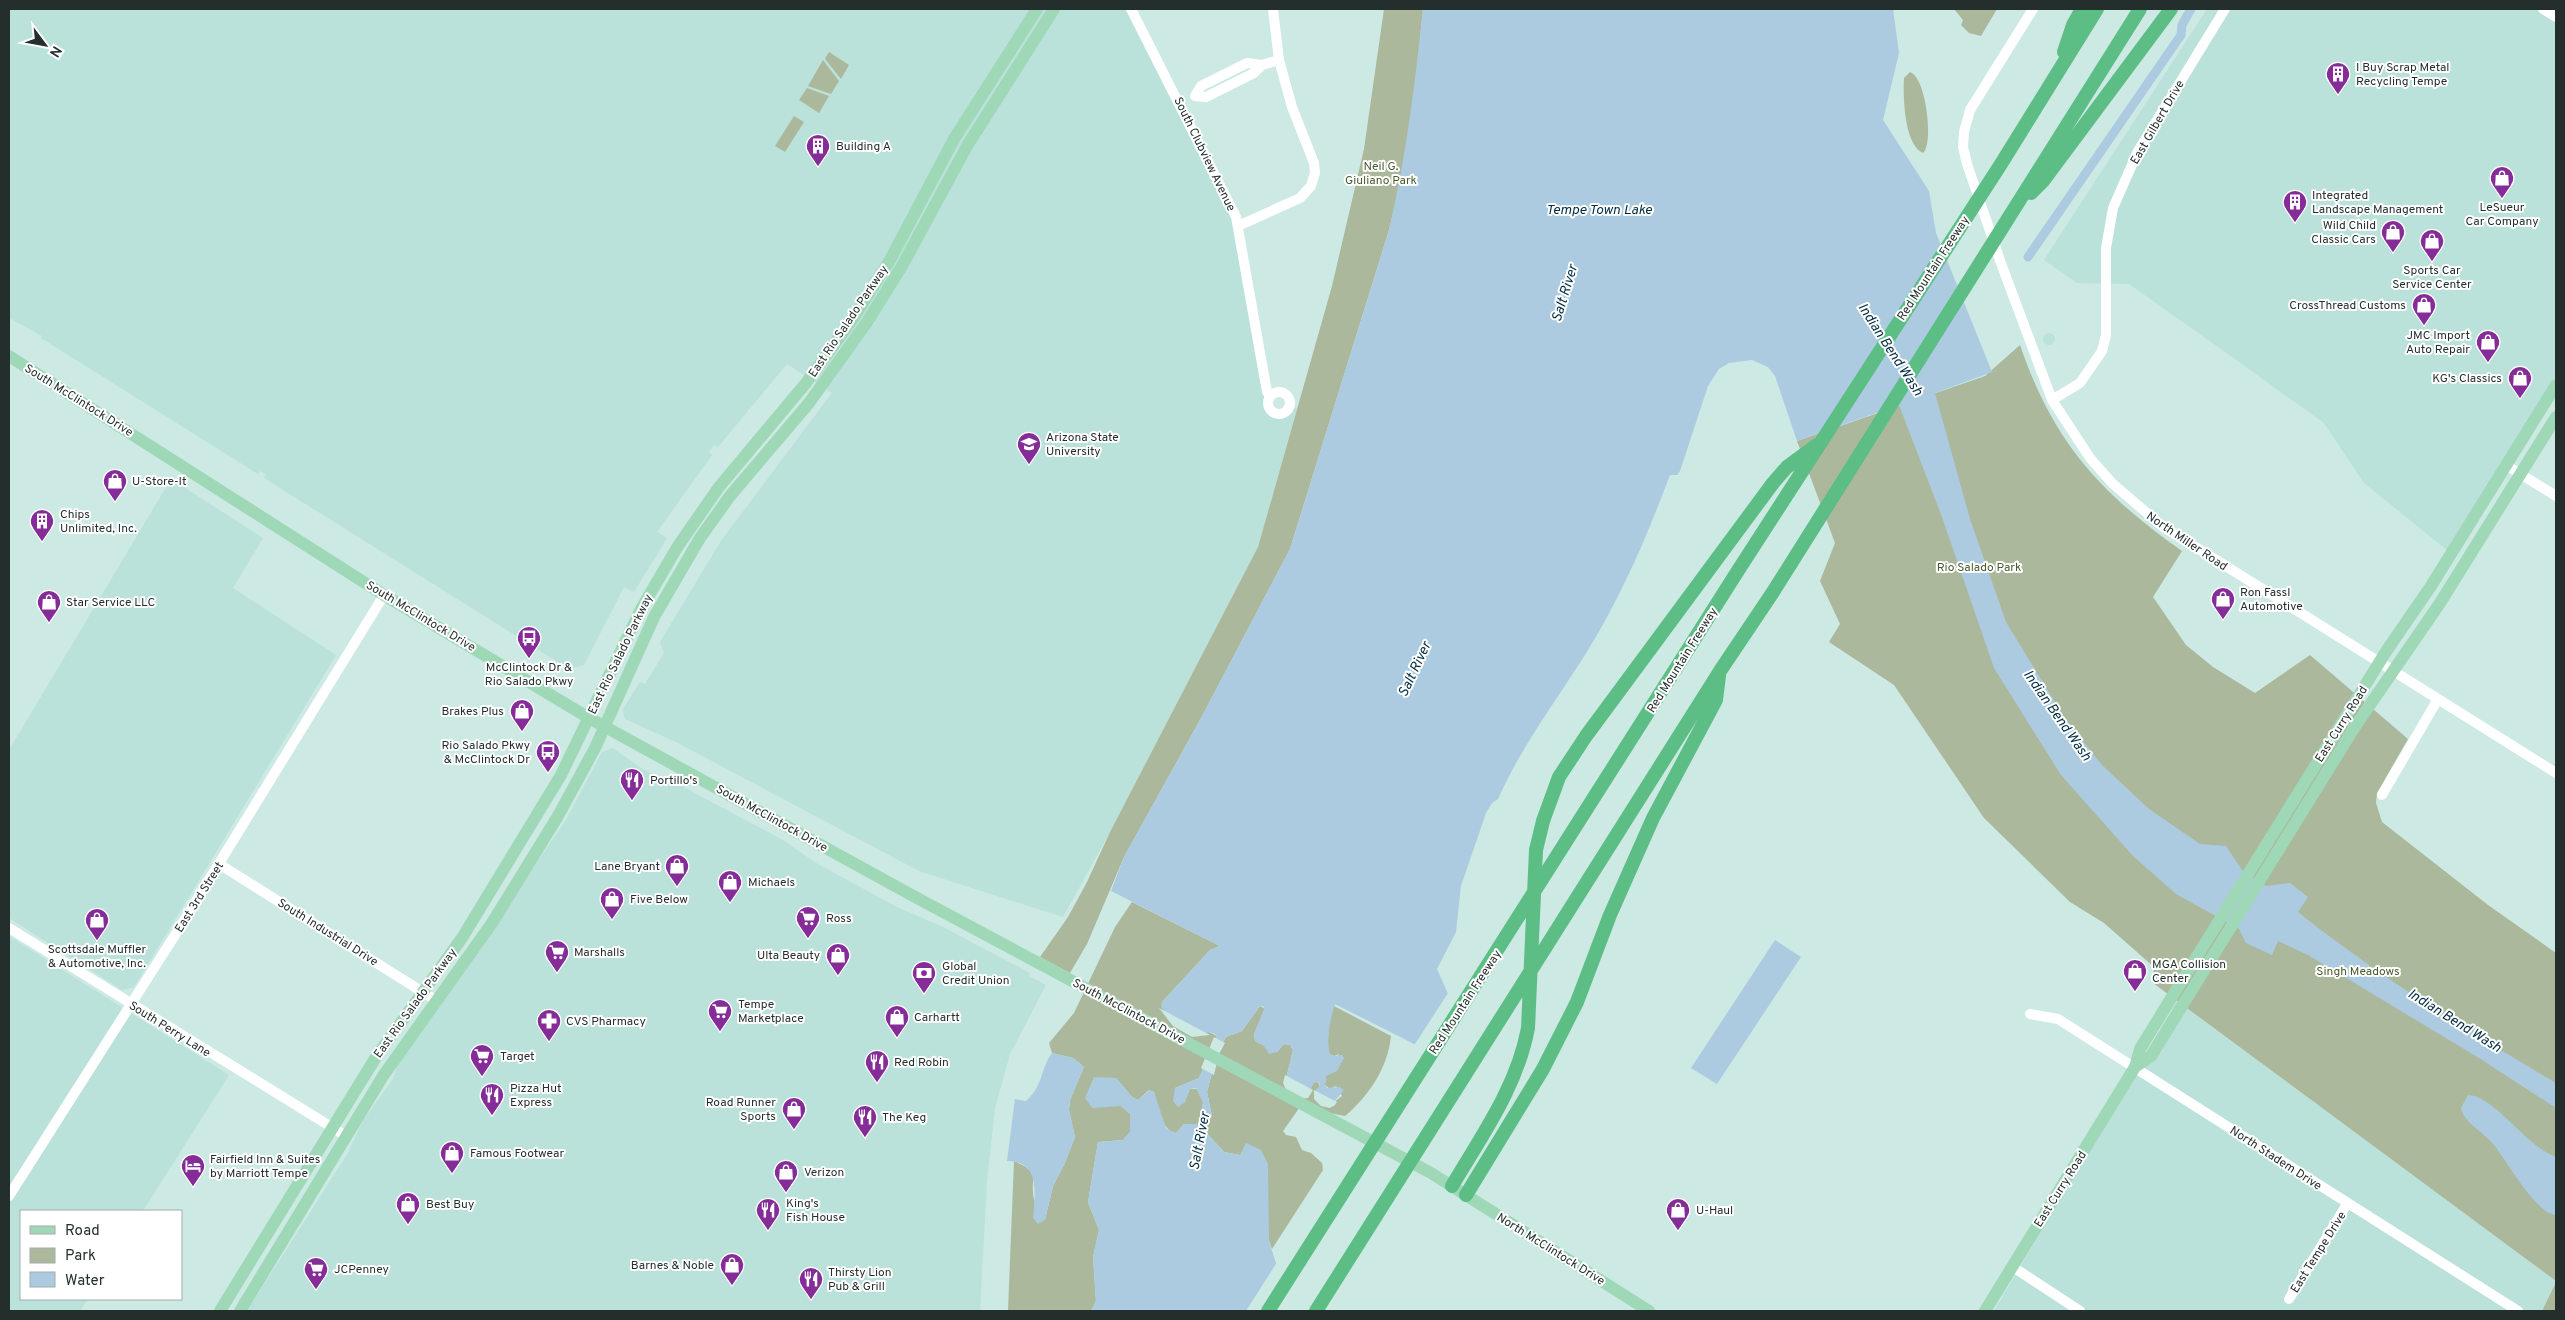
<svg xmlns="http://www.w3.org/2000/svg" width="2565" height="1320" font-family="Overpass,sans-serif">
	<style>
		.built { fill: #bae1da }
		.green { fill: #abb89c }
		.water { fill: #accbe1 }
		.pier { fill: #cce9e4 }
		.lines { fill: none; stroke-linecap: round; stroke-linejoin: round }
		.canal { stroke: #accbe1; stroke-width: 9 }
		.minor { stroke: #fff; stroke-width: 10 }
		.major { stroke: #9ed8b6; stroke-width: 12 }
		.highway { stroke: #5dbe85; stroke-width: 14 }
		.labels { text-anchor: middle; stroke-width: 4; stroke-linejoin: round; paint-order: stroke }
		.poi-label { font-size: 12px; fill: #242f2d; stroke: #fff; text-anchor: start }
		.street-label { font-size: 12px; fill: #242f2d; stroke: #fff }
		.park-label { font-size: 12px; fill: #495e2e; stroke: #fff }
		.water-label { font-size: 14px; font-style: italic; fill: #022d43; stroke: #fff }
	</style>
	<rect width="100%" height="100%" fill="#cce9e4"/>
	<path class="built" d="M9,9H1131L1236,217L1269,407L1277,413L1284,412L1289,407L1297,409L1258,547L1110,832L1063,917L919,871L676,742L625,719L624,716L623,709L640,682L645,684L664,653L660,642L721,541L832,393L787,364L718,447L714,445L709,452L712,455L657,532L667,538L634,592L624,587L584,665L569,669L264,478L266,474L260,471L258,474L41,338L42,336L9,318Z
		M2207,9H2556V376L2448,551L2364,483L2324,423L2228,354L2129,284L2077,283L2044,260Z
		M2043 339a6 6 0 1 1 12 0a6 6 0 1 1-12 0Z
		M171,479L263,538L233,588L336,655L134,987L122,990L9,918V750Z
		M613,748L641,768L660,778L676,783L783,840L816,863L897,907L943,927L1030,973L1029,976L1046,985L1010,1054L995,1108L987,1181L980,1311H247L348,1153L362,1122L393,1079L399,1061L566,820L602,752Z
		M9,936L229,1075L143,1211H21V1299H88L80,1311H9Z
		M2177,1001L2556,1281L2542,1311H1994Z"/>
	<path class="green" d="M1384,9H1423L1414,100L1402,177L1389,230L1290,549L1200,720L1124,857L1087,944L1070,973L1040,957L1068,917L1087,882L1110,832L1258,547L1332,286L1364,149Z
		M1954,9H1997L1981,36L1969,33L1961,25L1963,20Z
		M829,52L849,65L841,79L825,59Z
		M823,60L839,81L831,94L808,86Z
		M1910,72C1926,77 1934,143 1923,153C1904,145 1903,96 1904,78Z
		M807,88L829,96L819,113L799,100Z
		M794,116L804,122L785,152L775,146Z
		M2020,345C2053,442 2100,493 2182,551L2153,597L2186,645L2213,667L2255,693L2310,655L2408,739L2377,793L2376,803L2382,822L2488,905L2556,953V1281L2153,983L2154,967L2104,923L2070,902L1984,818L1894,685L1829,642L1840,624L1820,581L1835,543L1797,441L1985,376Z
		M1132,902L1220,946L1210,950L1162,1002V1007L1193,1034L1209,1032L1217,1036L1199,1078L1175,1088L1184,1103L1190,1089H1199L1203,1103L1199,1124H1184L1176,1133C1161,1131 1158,1105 1154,1092L1149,1090L1138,1100L1132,1097L1116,1078L1121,1106L1130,1114V1132L1123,1140L1098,1142L1088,1202L1099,1230L1093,1257L1096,1301L1091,1311H1008L1014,1161C1043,1174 1029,1176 1034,1199C1036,1206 1042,1213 1045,1220L1053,1186L1064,1165L1075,1137L1069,1110L1070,1100L1084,1067L1073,1058L1052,1053L1049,1043L1074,1013L1115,927Z
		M1260,1006L1265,1009L1254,1034L1255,1041L1277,1052L1284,1044L1290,1045L1293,1050L1285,1083L1318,1082L1320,1087L1316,1090L1333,1103L1342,1096L1336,1086L1330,1089L1325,1085L1326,1076L1339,1054L1334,1056L1329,1054C1326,1039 1329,1020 1334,1006L1391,1036C1388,1067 1369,1096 1345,1116L1300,1107L1283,1131L1286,1135L1296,1137L1302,1150L1311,1153L1322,1163L1323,1170L1272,1249L1240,1155L1224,1152L1202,1128L1212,1116L1207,1092L1217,1053L1226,1037L1242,1031Z
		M2556,1282V1311H2542Z"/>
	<path class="water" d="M1423,9H1893L1899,53L1883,120L1929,191L1936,233L1992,372L1935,393L1970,519L2006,622L2064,717L2102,765L2149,809L2200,844L2226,846L2242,870L2266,886L2290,883L2308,897L2298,912C2378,976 2468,1031 2556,1083V1108L2479,1058L2308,955L2278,941L2272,955L2246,943L2239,929L2176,894L2133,856L2061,775L1994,668L1942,517L1899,405L1797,441L1775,376L1768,367L1752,360L1729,363L1719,369L1708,386L1680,471L1677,475H1670C1647,536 1622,595 1588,650C1557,700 1522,745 1498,799L1492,803L1486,813L1461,886L1456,932L1437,969L1449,996L1418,1046L1335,1004C1330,1019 1326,1039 1330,1054L1334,1056L1342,1055L1344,1058L1337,1071L1326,1076L1325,1085L1327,1088L1340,1087L1344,1090L1333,1103L1316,1098V1090L1320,1086L1319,1082L1314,1083L1306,1097L1285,1083L1293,1050L1290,1045L1284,1044L1277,1052L1269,1054L1263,1045L1255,1041L1254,1034L1264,1009L1263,1006H1260L1242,1031L1226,1037L1217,1053L1207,1092L1212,1116L1202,1128L1224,1152L1240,1155L1246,1143L1261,1150L1268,1164L1269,1241L1288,1301L1286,1311H1091L1096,1301L1093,1257L1099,1230L1088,1202L1098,1142L1123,1140L1130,1132V1114L1121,1106L1092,1108L1085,1098L1094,1077L1116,1078L1132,1097L1138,1100L1150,1090L1154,1092L1166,1128L1176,1133L1184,1124H1199L1203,1103L1196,1088L1190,1089L1184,1103L1178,1107L1173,1101L1175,1088L1199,1078L1217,1036C1210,1028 1200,1037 1191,1033C1178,1028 1170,1018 1161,1007L1162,1002L1210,950L1220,946L1111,891L1124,857L1200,720L1290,549L1389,230C1406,157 1415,84 1423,9Z
		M1775,940L1801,957L1717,1084L1691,1068Z
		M1052,1053L1073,1058L1084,1067L1070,1100L1069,1110L1075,1137L1064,1165L1053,1186L1045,1220L1038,1224L1033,1218C1035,1195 1041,1161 1007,1161L1015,1099L1026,1101C1044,1085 1040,1069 1052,1053Z
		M2468,1095C2495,1096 2525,1146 2556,1157V1215C2536,1214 2507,1161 2494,1145C2485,1133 2463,1122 2461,1108Z"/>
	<path class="pier" d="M1450,990L1452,997L1420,1048L1413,1047Z
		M1159,1008L1210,1035L1192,1037L1173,1026Z
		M1214,1037L1225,1043L1219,1054L1214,1075L1201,1068Z
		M1285,1075L1313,1090L1308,1098L1298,1099L1287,1092L1283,1083Z
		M1314,1090L1337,1102L1335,1105L1330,1108L1321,1106L1314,1099Z
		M1279,1259L1291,1300L1288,1311H1246Z"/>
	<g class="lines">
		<path class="canal" d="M2028,257L2181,35L2182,25L2191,9"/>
		<path class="minor" d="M1131,9L1236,217L1267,392L1270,396
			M2033,9L1970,110L1964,132L1963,147L1967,164L2002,266L2052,400L2090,458L2112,483L2162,526L2556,773
			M2543,9L2556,17
			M1262,65L1247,63L1201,86L1195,96L1206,97L1254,73L1262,65L1279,60
			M1238,226L1300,198L1311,186L1315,173L1314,163L1292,107L1279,60L1273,9
			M1268 403a11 11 0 1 1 22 0a11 11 0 1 1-22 0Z
			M2052,400L2080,383L2102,351L2106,335V248L2113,208L2138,151L2225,9
			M2506,465L2556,496
			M2382,795L2438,699
			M219,864L437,1001
			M9,928L346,1136
			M2030,1014L2058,1019L2518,1311
			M9,1196L175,935L384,595
			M2013,1267L2080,1311
			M2289,1299L2347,1204"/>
		<path class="major" d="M9,356L384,595L589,718L917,898L1431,1173L1649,1311
			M2135,1067L2151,1056L2354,728L2440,603L2556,417
			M220,1311L376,1057L462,938L561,775L641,609L678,546L719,487L806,383L854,317L890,260L954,139L1037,9
			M240,1311L383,1076L492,923L558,816L595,748L654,617L700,538L730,496L809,403L867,322L902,266L967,146L1054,9
			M1985,1311L2135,1067L2140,1049L2162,1013L2387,650L2431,586L2556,385"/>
		<path class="highway" d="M2064,52L2073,25L2082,9
			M2031,193L2043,181L2171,9
			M1452,1186C1482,1135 1517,1087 1528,1028L1536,850L1543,821L1559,777L1586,736L1773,483L1787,467L1817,445
			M1466,1195L1543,1069L1577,1002L1610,915L1653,818L1716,700L1719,676
			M1268,1311L1739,569L2001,164L2097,9
			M1316,1311L1720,671L1773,592L2140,9"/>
	</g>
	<defs>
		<g id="building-pin" transform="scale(1.25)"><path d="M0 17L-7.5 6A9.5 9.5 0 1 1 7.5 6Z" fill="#852c98" stroke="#fff"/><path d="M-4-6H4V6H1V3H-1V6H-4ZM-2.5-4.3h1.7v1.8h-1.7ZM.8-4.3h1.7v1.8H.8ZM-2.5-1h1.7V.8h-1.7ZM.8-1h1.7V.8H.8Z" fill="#fff"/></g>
		<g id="shop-pin" transform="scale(1.25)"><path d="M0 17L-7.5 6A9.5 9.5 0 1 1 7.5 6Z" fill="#852c98" stroke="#fff"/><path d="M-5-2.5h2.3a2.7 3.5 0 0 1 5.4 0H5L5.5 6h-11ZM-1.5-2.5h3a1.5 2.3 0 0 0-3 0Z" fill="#fff"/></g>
		<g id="university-pin" transform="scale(1.25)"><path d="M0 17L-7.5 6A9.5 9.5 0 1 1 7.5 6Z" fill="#852c98" stroke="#fff"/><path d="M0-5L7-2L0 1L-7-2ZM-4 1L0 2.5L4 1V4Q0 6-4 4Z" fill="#fff"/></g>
		<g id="bus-pin" transform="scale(1.25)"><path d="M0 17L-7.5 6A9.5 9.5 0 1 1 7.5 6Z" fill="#852c98" stroke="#fff"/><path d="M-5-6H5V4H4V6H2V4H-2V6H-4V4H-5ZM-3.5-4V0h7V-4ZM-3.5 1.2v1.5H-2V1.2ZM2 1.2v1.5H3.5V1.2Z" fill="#fff"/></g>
		<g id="restaurant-pin" transform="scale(1.25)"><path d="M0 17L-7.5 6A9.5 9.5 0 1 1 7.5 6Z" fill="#852c98" stroke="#fff"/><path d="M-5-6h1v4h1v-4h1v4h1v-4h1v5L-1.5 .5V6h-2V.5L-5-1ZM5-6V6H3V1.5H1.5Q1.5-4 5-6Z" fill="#fff"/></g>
		<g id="supermarket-pin" transform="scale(1.25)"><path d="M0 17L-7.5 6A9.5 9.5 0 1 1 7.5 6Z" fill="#852c98" stroke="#fff"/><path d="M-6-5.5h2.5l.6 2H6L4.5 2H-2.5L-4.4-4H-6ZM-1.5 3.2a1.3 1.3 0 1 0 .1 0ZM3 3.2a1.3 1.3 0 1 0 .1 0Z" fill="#fff"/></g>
		<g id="bank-pin" transform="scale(1.25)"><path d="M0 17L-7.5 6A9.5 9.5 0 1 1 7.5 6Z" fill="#852c98" stroke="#fff"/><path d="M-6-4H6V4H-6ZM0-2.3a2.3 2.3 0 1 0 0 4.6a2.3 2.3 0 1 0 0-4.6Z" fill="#fff"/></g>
		<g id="pharmacy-pin" transform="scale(1.25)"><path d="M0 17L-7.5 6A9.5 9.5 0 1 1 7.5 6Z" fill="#852c98" stroke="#fff"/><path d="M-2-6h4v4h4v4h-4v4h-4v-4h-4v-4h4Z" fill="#fff"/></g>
		<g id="hotel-pin" transform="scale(1.25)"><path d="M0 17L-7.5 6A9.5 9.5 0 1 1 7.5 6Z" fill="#852c98" stroke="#fff"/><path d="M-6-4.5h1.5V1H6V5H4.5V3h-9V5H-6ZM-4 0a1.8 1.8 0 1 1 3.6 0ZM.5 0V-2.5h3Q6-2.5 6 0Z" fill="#fff"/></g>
	</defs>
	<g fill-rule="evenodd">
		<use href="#building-pin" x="2338" y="74"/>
		<use href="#building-pin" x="818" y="146"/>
		<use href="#shop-pin" x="2502" y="178"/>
		<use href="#building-pin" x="2295" y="202"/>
		<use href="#shop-pin" x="2393" y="232"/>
		<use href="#shop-pin" x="2432" y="241"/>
		<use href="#shop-pin" x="2424" y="305"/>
		<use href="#shop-pin" x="2488" y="342"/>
		<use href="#shop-pin" x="2520" y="378"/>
		<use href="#university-pin" x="1029" y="444"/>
		<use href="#shop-pin" x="115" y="481"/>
		<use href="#building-pin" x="42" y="521"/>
		<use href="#shop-pin" x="2223" y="599"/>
		<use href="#shop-pin" x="49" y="602"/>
		<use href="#bus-pin" x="529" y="638"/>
		<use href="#shop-pin" x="522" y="711"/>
		<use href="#bus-pin" x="548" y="752"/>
		<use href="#restaurant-pin" x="632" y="780"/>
		<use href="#shop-pin" x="677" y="866"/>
		<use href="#shop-pin" x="730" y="882"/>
		<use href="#shop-pin" x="612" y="899"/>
		<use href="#supermarket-pin" x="808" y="918"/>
		<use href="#shop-pin" x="97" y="920"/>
		<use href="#supermarket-pin" x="557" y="952"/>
		<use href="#shop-pin" x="838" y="955"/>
		<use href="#shop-pin" x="2135" y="971"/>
		<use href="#bank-pin" x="924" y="973"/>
		<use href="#supermarket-pin" x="720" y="1011"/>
		<use href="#shop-pin" x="897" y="1017"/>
		<use href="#pharmacy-pin" x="549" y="1021"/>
		<use href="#supermarket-pin" x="482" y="1056"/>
		<use href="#restaurant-pin" x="877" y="1062"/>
		<use href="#restaurant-pin" x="492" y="1095"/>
		<use href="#shop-pin" x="794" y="1109"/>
		<use href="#restaurant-pin" x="865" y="1117"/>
		<use href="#shop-pin" x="452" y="1153"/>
		<use href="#hotel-pin" x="193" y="1166"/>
		<use href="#shop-pin" x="786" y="1172"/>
		<use href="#shop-pin" x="408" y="1204"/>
		<use href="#restaurant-pin" x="768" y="1210"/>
		<use href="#shop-pin" x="1678" y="1210"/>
		<use href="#shop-pin" x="732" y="1265"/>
		<use href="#supermarket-pin" x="316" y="1269"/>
		<use href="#restaurant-pin" x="811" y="1279"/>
	</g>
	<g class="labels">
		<g class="poi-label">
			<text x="2356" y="71">I Buy Scrap Metal<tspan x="2356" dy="14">Recycling Tempe</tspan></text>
			<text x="836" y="150">Building A</text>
			<text x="2312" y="199">Integrated<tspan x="2312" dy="14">Landscape Management</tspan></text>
			<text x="2502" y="211" text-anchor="middle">LeSueur<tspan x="2502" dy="14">Car Company</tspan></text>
			<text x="2376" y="229" text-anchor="end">Wild Child<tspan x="2376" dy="14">Classic Cars</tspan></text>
			<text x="2432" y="274" text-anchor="middle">Sports Car<tspan x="2432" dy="14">Service Center</tspan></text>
			<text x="2406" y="309" text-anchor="end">CrossThread Customs</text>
			<text x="2470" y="339" text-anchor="end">JMC Import<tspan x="2470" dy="14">Auto Repair</tspan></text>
			<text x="2502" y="382" text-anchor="end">KG's Classics</text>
			<text x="1046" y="441">Arizona State<tspan x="1046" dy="14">University</tspan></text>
			<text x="132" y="485">U-Store-It</text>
			<text x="60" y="518">Chips<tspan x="60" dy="14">Unlimited, Inc.</tspan></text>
			<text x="2240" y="596">Ron Fassl<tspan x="2240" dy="14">Automotive</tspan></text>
			<text x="66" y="606">Star Service LLC</text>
			<text x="529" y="671" text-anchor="middle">McClintock Dr &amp;<tspan x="529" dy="14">Rio Salado Pkwy</tspan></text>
			<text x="504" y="715" text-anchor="end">Brakes Plus</text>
			<text x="530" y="749" text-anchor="end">Rio Salado Pkwy<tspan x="530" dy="14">&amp; McClintock Dr</tspan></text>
			<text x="650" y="784">Portillo's</text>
			<text x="660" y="870" text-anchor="end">Lane Bryant</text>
			<text x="748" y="886">Michaels</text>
			<text x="630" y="903">Five Below</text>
			<text x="826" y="922">Ross</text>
			<text x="97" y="953" text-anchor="middle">Scottsdale Muffler<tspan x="97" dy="14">&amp; Automotive, Inc.</tspan></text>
			<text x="574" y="956">Marshalls</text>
			<text x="820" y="959" text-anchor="end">Ulta Beauty</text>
			<text x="2152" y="968">MGA Collision<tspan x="2152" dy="14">Center</tspan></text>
			<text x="942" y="970">Global<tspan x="942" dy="14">Credit Union</tspan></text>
			<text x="738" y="1008">Tempe<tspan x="738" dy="14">Marketplace</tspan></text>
			<text x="914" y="1021">Carhartt</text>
			<text x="566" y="1025">CVS Pharmacy</text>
			<text x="500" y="1060">Target</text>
			<text x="894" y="1066">Red Robin</text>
			<text x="510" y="1092">Pizza Hut<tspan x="510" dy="14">Express</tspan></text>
			<text x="776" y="1106" text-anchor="end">Road Runner<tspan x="776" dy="14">Sports</tspan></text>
			<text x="882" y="1121">The Keg</text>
			<text x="470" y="1157">Famous Footwear</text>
			<text x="210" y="1163">Fairfield Inn &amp; Suites<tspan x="210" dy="14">by Marriott Tempe</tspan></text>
			<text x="804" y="1176">Verizon</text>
			<text x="786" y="1207">King's<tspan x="786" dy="14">Fish House</tspan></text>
			<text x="426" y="1208">Best Buy</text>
			<text x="1696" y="1214">U-Haul</text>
			<text x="714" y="1269" text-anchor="end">Barnes &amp; Noble</text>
			<text x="334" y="1273">JCPenney</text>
			<text x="828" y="1276">Thirsty Lion<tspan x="828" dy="14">Pub &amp; Grill</tspan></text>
		</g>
		<g class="street-label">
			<text transform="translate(2157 122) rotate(-60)" y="4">East Gilbert Drive</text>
			<text transform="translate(1205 154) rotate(64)" y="4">South Clubview Avenue</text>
			<text transform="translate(1933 268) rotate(-57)" y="4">Red Mountain Freeway</text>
			<text transform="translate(848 321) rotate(-56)" y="4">East Rio Salado Parkway</text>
			<text transform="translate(79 400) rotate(32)" y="4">South McClintock Drive</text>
			<text transform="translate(2187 541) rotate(34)" y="4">North Miller Road</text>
			<text transform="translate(421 616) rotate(31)" y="4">South McClintock Drive</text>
			<text transform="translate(620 654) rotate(-64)" y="4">East Rio Salado Parkway</text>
			<text transform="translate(1682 660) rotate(-58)" y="4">Red Mountain Freeway</text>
			<text transform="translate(2341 724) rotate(-58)" y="4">East Curry Road</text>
			<text transform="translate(772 818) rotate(29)" y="4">South McClintock Drive</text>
			<text transform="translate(199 897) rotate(-58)" y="4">East 3rd Street</text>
			<text transform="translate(328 932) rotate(32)" y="4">South Industrial Drive</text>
			<text transform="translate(1465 1002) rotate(-57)" y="4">Red Mountain Freeway</text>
			<text transform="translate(415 1003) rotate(-54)" y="4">East Rio Salado Parkway</text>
			<text transform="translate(1129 1011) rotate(28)" y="4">South McClintock Drive</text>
			<text transform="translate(170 1029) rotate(32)" y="4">South Perry Lane</text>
			<text transform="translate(2276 1158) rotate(33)" y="4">North Stadem Drive</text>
			<text transform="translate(2060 1189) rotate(-58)" y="4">East Curry Road</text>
			<text transform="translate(1551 1249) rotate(32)" y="4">North McClintock Drive</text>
			<text transform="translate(2318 1252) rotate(-58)" y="4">East Tempe Drive</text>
		</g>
		<g class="park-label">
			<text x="1381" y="170">Neil G.<tspan x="1381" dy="14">Giuliano Park</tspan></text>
			<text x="1979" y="571">Rio Salado Park</text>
			<text x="2358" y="975">Singh Meadows</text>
		</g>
		<g class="water-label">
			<text x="1599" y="214">Tempe Town Lake</text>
			<text transform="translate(1564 293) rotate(-73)" y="5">Salt River</text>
			<text transform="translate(1891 349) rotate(57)" y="5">Indian Bend Wash</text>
			<text transform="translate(1414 669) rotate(-65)" y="5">Salt River</text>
			<text transform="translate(2058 715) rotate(55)" y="5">Indian Bend Wash</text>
			<text transform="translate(2455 1020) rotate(32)" y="5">Indian Bend Wash</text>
			<text transform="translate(1199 1141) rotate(-79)" y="5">Salt River</text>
		</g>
	</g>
	<rect width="2565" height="1320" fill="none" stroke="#242f2d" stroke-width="20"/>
	<rect x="20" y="1210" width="162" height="90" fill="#ffffff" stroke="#a7acab"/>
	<rect x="30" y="1226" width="25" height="8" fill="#9ed8b6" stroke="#a7acab"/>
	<text x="65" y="1235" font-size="15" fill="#242f2d">Road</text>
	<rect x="30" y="1248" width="25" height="15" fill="#abb89c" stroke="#a7acab"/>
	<text x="65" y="1260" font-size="15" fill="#242f2d">Park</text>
	<rect x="30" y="1272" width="25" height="15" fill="#accbe1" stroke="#a7acab"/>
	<text x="65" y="1285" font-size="15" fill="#242f2d">Water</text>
	<g transform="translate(45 45) rotate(122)" stroke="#ffffff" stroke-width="4" paint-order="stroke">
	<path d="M0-4L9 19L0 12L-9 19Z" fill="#242f2d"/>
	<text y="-8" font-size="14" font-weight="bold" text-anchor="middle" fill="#242f2d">N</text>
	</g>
</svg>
